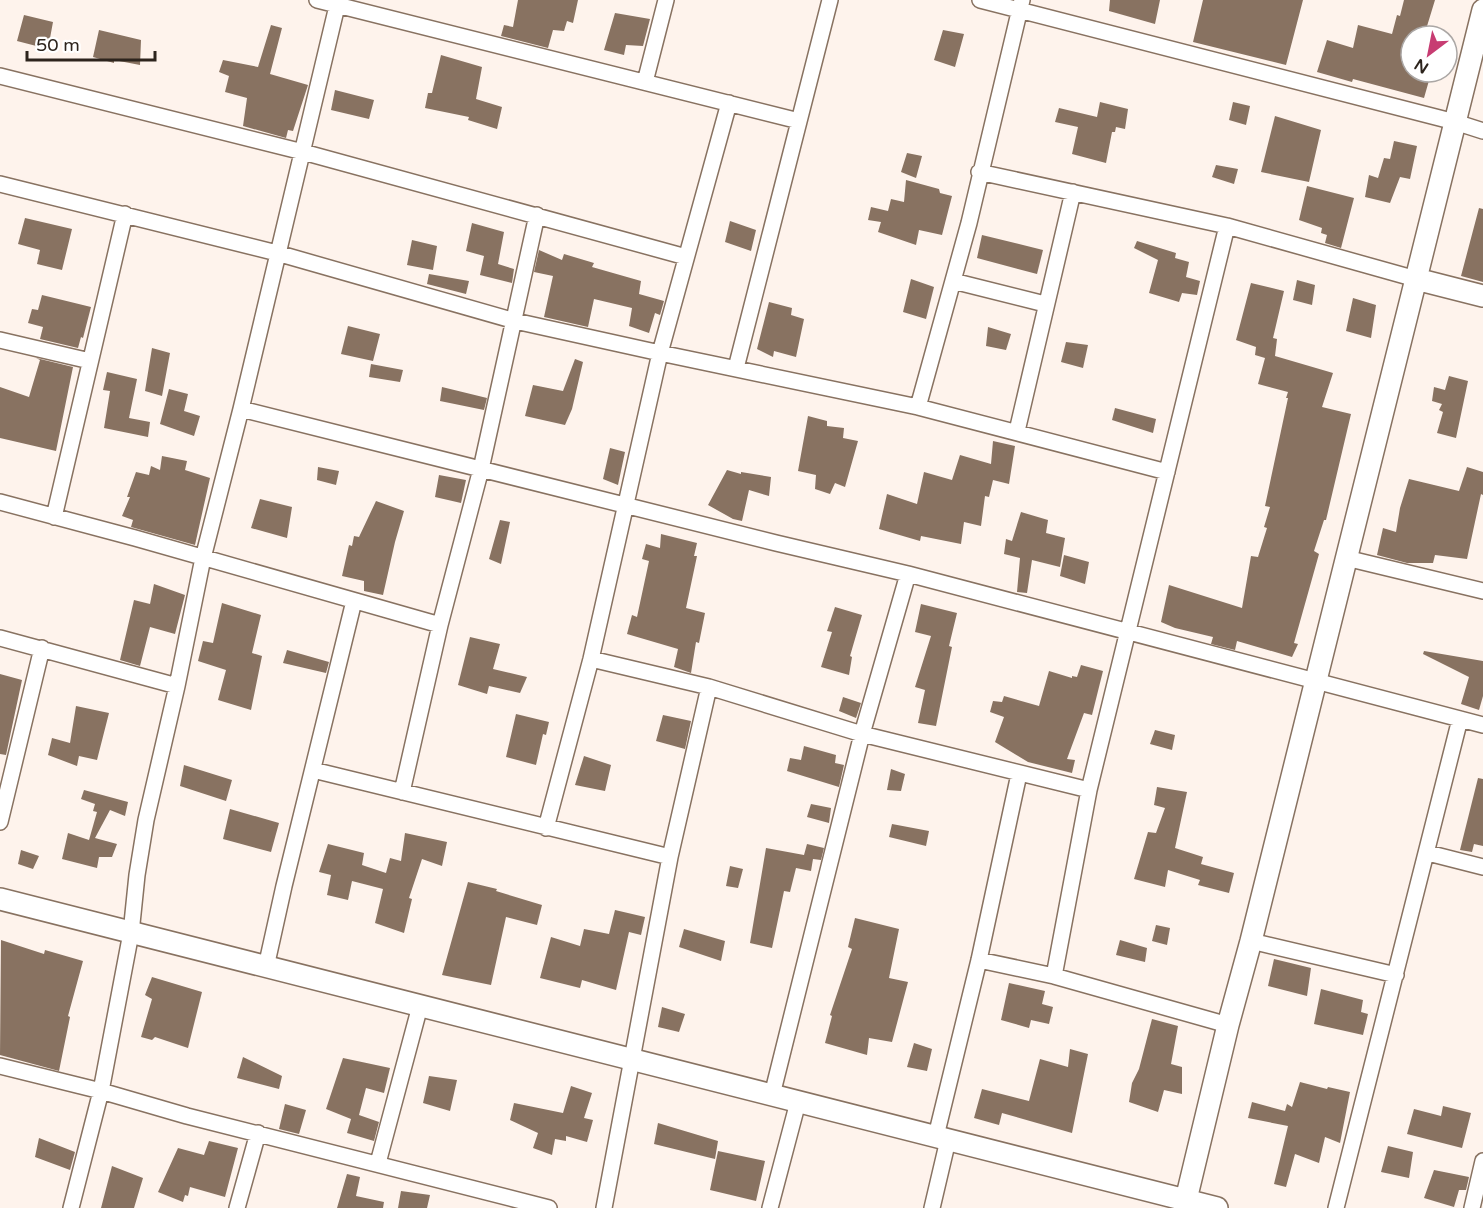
<svg xmlns="http://www.w3.org/2000/svg" width="1483" height="1208" font-family="'Varela Round',sans-serif">
	<style>
		.building { fill: #887261 }
		.lines { fill: none; stroke-linecap: round; stroke-linejoin: round }
		.street-casing { stroke: #887261; stroke-width: 18 }
		.secondary-casing { stroke: #887261; stroke-width: 24 }
		.street { stroke: #fff; stroke-width: 15 }
		.secondary { stroke: #fff; stroke-width: 21 }
	</style>
	<rect width="100%" height="100%" fill="#fef3ec"/>
	<path class="building" d="M518,0H578L573,23L567,21L564,31L553,30L548,48L501,36L504,25L513,27Z
		M1110,0H1160L1155,24L1109,11Z
		M1203,0H1303L1286,65L1193,42Z
		M1404,0H1435L1424,36H1411V72L1430,77L1424,98L1353,79L1352,82L1317,72L1327,40L1353,48L1358,25L1392,34L1397,15L1400,16Z
		M615,13L650,19L643,46L626,45L624,55L604,50Z
		M24,15L53,22L48,49L17,41Z
		M271,25L282,28L270,74L308,85L293,131L288,130L286,138L243,126L247,98L225,92L229,76L219,72L223,60L258,67Z
		M99,30L141,40L140,65L114,60V63L93,57Z
		M943,30L964,34L955,67L934,60Z
		M441,55L482,67L476,99L502,107L497,129L468,120L469,117L425,108L428,93H432Z
		M335,90L374,100L369,119L331,110Z
		M1100,102L1128,109L1125,129L1116,127L1115,132H1112L1106,163L1072,154L1078,127L1055,122L1059,108L1097,117Z
		M1233,102L1250,106L1246,125L1229,120Z
		M1275,116L1321,130L1309,182L1261,172Z
		M1394,141L1417,146L1410,179L1400,177L1390,203L1365,197L1369,175L1378,178L1384,158L1390,159Z
		M907,153L922,156L916,178L901,172Z
		M1216,165L1238,169L1234,184L1212,177Z
		M906,180L939,189L940,193L952,196L942,235L919,230L916,245L878,232L881,222L868,220L871,207L888,211L891,199L904,202Z
		M1307,186L1354,198L1341,248L1325,243L1327,235L1321,233L1322,228L1299,220Z
		M1479,208L1483,209V282L1461,276Z
		M25,218L72,229L62,270L37,264L40,250L18,244Z
		M730,221L756,230L751,251L725,242Z
		M472,223L504,232L498,264L514,269L512,283L480,275L484,256L466,251Z
		M982,235L1043,250L1037,274L977,258Z
		M412,240L437,246L433,270L407,265Z
		M1137,241L1176,253L1175,258L1189,262L1186,277L1200,281L1197,295L1182,293L1179,302L1149,293L1158,260L1134,248Z
		M539,250L562,260L564,254L594,263L592,267L641,281L639,294L664,301L660,315L655,313L649,333L629,326L632,308L594,299L588,327L544,317L553,276L534,272Z
		M429,274L469,281L466,294L427,284Z
		M911,279L934,287L926,319L903,312Z
		M1297,280L1315,285L1312,305L1293,300Z
		M1251,283L1284,291L1273,338L1277,339L1275,356L1333,373L1322,407L1351,414L1326,520H1324L1314,551L1319,554L1294,643L1298,644L1292,657L1237,641L1235,650L1211,644L1213,637L1175,628L1161,622L1169,585L1242,608L1251,556L1258,557L1267,528L1264,527L1270,507L1265,506L1288,398H1286L1288,392L1258,384L1265,358L1255,355L1256,347L1236,340Z
		M42,295L91,307L83,338L81,337L78,348L40,339L43,327L28,323L32,309L38,310Z
		M1353,298L1376,305L1371,338L1346,331Z
		M769,302L792,308L791,315L804,319L796,357L774,351L773,357L757,349Z
		M348,326L380,334L373,361L341,354Z
		M988,327L1011,334L1006,350L986,346Z
		M1066,342L1088,345L1083,368L1061,362Z
		M152,348L170,353L162,396L145,391Z
		M36,358L73,367L56,451L0,438V387L29,397L40,360Z
		M575,359L583,362L572,409L565,425L525,416L533,385L563,391Z
		M371,364L403,370L400,382L369,377Z
		M107,372L137,379L129,418L150,422L148,437L104,428L110,391L103,390Z
		M1449,376L1468,381L1456,438L1437,433L1443,412L1439,410L1442,404L1432,401L1434,387L1445,390Z
		M442,387L487,398L484,410L440,401Z
		M169,389L188,394L184,411L200,416L194,436L160,424Z
		M1115,408L1156,419L1153,433L1112,420Z
		M808,416L827,421V426L844,428L843,438L858,441L845,487L835,483L830,494L815,489L816,475L798,471Z
		M993,441L1015,446L1009,484L993,480L989,497L985,496L981,526L964,522L961,544L921,536L920,541L879,529L887,494L917,504L924,472L952,480L960,455L991,464Z
		M610,448L625,452L618,485L603,479Z
		M162,456L187,461L185,470L210,478L195,545L131,527L133,520L122,516L130,497H127L136,472L149,475L151,466L160,470Z
		M318,467L339,471L336,485L317,480Z
		M1467,467L1483,472V495L1481,494L1467,559L1435,555L1433,563H1407L1377,555L1383,528L1396,532L1400,508L1409,479L1459,491Z
		M727,470L741,474V472L771,477L769,496L749,490L742,521L733,519L708,505Z
		M439,475L466,480L461,503L435,497Z
		M260,499L292,507L287,538L251,528Z
		M376,501L404,511L395,542L383,595L364,591V581L342,576L349,545L352,546L354,536L359,537Z
		M1021,512L1048,520L1046,533L1065,538L1060,567L1032,560L1027,593L1017,592L1020,558L1004,554L1006,539L1012,541Z
		M500,520L510,522L501,564L489,559Z
		M661,534L697,543L694,556H697L686,608L705,613L699,643L696,642L691,673L674,667L678,649L627,634L632,615L637,617L649,561L642,559L646,544L660,548Z
		M1064,555L1089,562L1085,584L1060,576Z
		M154,584L185,595L175,634L150,627L140,666L120,660L134,600L150,604Z
		M222,603L261,615L252,653L262,656L251,710L218,700L226,670L198,661L203,641L213,643Z
		M921,604L957,613L949,646L952,647L936,726L918,723L925,690L915,687L931,636L915,632Z
		M835,607L862,615L850,656L852,657L849,675L821,667L832,632L827,631Z
		M470,637L500,644L493,669L527,677L520,693L489,686L487,694L458,685Z
		M287,650L329,662L326,673L283,663Z
		M1424,651L1483,661V696L1479,710L1461,704L1469,677L1423,654Z
		M1081,665L1103,671L1092,715L1084,713L1067,759L1075,760L1072,773L1028,762L995,742L1004,717L990,712L993,701L1002,702L1004,696L1039,706L1049,671L1072,678V676L1077,677Z
		M0,674L22,680L6,755L0,754Z
		M843,697L861,703L856,718L839,711Z
		M76,706L109,713L97,760L79,756L77,766L48,755L52,738L70,743Z
		M516,714L549,722L546,735L543,734L536,765L506,757Z
		M663,715L691,721L685,749L656,741Z
		M1155,730L1175,735L1172,750L1150,744Z
		M804,746L836,755L835,763L844,765L839,787L787,771L790,758L801,760Z
		M584,756L611,765L605,791L575,785Z
		M184,765L232,780L226,801L180,786Z
		M891,769L905,774L901,791L887,790Z
		M1478,778L1483,779V846L1474,844L1472,852L1460,850Z
		M1157,787L1187,792L1175,848L1203,857L1201,864L1234,873L1229,893L1198,885L1200,880L1168,870L1165,887L1134,879L1148,832L1156,833L1165,808L1154,805Z
		M84,790L128,802L125,816L110,810L95,838L117,844L112,857H99L97,868L62,859L68,833L89,840L97,812L93,811L95,804L81,799Z
		M811,804L831,808L829,823L807,817Z
		M230,809L279,823L271,852L223,839Z
		M892,824L929,831L926,846L889,837Z
		M405,833L447,842L442,866L422,859L409,898L412,899L404,933L375,923L383,889L352,881L348,900L327,895L331,875L319,872L328,844L364,853L362,865L386,873L390,858L401,861Z
		M807,844L824,848L821,860L813,859L811,871L796,868L790,892L784,891L772,948L750,943L766,848L804,855Z
		M21,850L39,856L33,869L18,864Z
		M730,866L743,869L738,888L726,886Z
		M468,882L497,889L496,891L542,905L537,925L506,917L491,985L442,975Z
		M615,910L645,917L641,935L629,932L616,990L582,980L580,988L540,978L551,937L580,946L584,929L609,934Z
		M855,918L899,929L889,978L908,982L892,1042L869,1038L867,1055L825,1043L832,1016L830,1015L852,949L848,947Z
		M1156,925L1170,928L1167,945L1152,941Z
		M684,929L725,941L721,961L679,947Z
		M1,940L44,954L45,950L83,961L68,1016L70,1017L59,1071L0,1055Z
		M1120,940L1147,948L1145,962L1116,955Z
		M1274,959L1311,968L1307,996L1268,986Z
		M152,977L202,992L188,1048L155,1037L152,1040L141,1037L152,999L145,995Z
		M1009,983L1045,991L1042,1004L1053,1007L1049,1024L1031,1020L1029,1028L1001,1020Z
		M1321,989L1363,1000L1361,1012L1368,1014L1363,1035L1314,1024Z
		M662,1007L685,1014L679,1032L658,1027Z
		M1152,1019L1178,1026L1171,1064L1182,1067V1094L1164,1090L1158,1112L1129,1102L1132,1083L1139,1069Z
		M914,1043L932,1049L927,1071L907,1067Z
		M1070,1049L1088,1054L1072,1133L1002,1113L999,1125L974,1118L982,1089L1029,1101L1040,1059L1068,1067Z
		M243,1057L282,1076L279,1089L237,1078Z
		M343,1058L390,1068L384,1093L366,1088L359,1115L379,1122L374,1141L347,1133L351,1119L326,1109Z
		M429,1076L457,1080L450,1111L423,1103Z
		M1300,1082L1327,1089L1328,1087L1350,1092L1340,1143L1325,1137L1319,1163L1295,1154L1286,1187L1274,1184L1288,1126L1248,1118L1252,1102L1285,1111L1287,1104L1292,1107Z
		M571,1086L592,1093L584,1118L593,1120L587,1142L566,1136V1141L555,1139L552,1155L533,1148L538,1133L510,1120L514,1103L563,1113Z
		M285,1104L306,1110L299,1134L279,1129Z
		M1443,1106L1471,1113L1462,1148L1407,1134L1414,1109L1441,1116Z
		M658,1123L718,1141L715,1159L654,1144Z
		M39,1138L75,1152L70,1170L35,1157Z
		M209,1141L238,1148L225,1197L190,1187L188,1196L185,1195L183,1202L158,1192L178,1148L204,1155Z
		M1388,1146L1413,1152L1409,1178L1381,1172Z
		M718,1151L765,1161L756,1201L710,1190Z
		M112,1166L143,1178L134,1208H101Z
		M1434,1170L1469,1177L1466,1190H1459L1454,1207L1424,1198Z
		M347,1174L360,1177L356,1196L384,1202L383,1208H337Z
		M401,1191L430,1195L427,1208H398Z"/>
	<g class="lines">
		<g class="street-casing">
			<path id="street" d="M317,0L799,121
				M980,0L1455,122L1483,131
				M0,76L303,152L686,257
				M645,82L666,0
				M979,172L1227,226L1416,279
				M0,184L277,253L515,321L660,353L918,407L1167,472
				M953,281L1045,304
				M0,340L90,361
				M736,368L830,0
				M918,407L969,223L1022,0
				M241,409L776,543L908,574L1483,725
				M1017,431L1073,192
				M0,502L135,538L440,625
				M54,517L125,214
				M1346,558L1483,591
				M0,638L177,686
				M591,659L709,687L862,734L1089,790
				M313,770L670,857
				M402,792L440,625L481,469L537,215
				M0,822L42,648
				M546,828L591,659L660,353L729,103
				M1428,853L1483,867
				M1251,941L1396,975
				M979,960L1054,976L1228,1025
				M266,967L284,886L354,601
				M1054,976L1089,790L1227,226
				M0,1066L101,1091L187,1116L549,1208
				M772,1095L862,734L908,574
				M936,1136L979,960L1019,774
				M378,1163L420,1006
				M71,1208L101,1091L131,933L137,875L146,820L177,686L203,558L241,409L337,6
				M237,1208L258,1133
				M604,1208L670,857L709,687
				M770,1208L798,1102
				M932,1208L948,1140
				M1336,1208L1460,719
				M1472,1208L1483,1161"/>
		</g>
		<g class="secondary-casing">
			<path id="secondary" d="M1416,279L1483,296
				M0,899L1217,1208
				M1184,1208L1228,1025L1251,941L1483,10"/>
		</g>
		<use href="#street" class="street"/>
		<use href="#secondary" class="secondary"/>
	</g>
	<g transform="translate(1429 54) rotate(212)"><circle r="28" fill="#ffffff" stroke="#aba7a5" stroke-width="1.5"/>
	<path d="M0-4.5L10 22L0 15L-10 22Z" fill="#c73c72"/>
	<text y="-9" font-size="16" font-weight="bold" text-anchor="middle" fill="#2d241d">N</text>
	</g>
	<path d="M27 51v9h128v-9" fill="none" stroke="#2d241d" stroke-width="3"/>
	<text x="36" y="51" font-size="18" fill="#2d241d" stroke="#ffffff" stroke-width="4.5" paint-order="stroke">50 m</text>
</svg>
